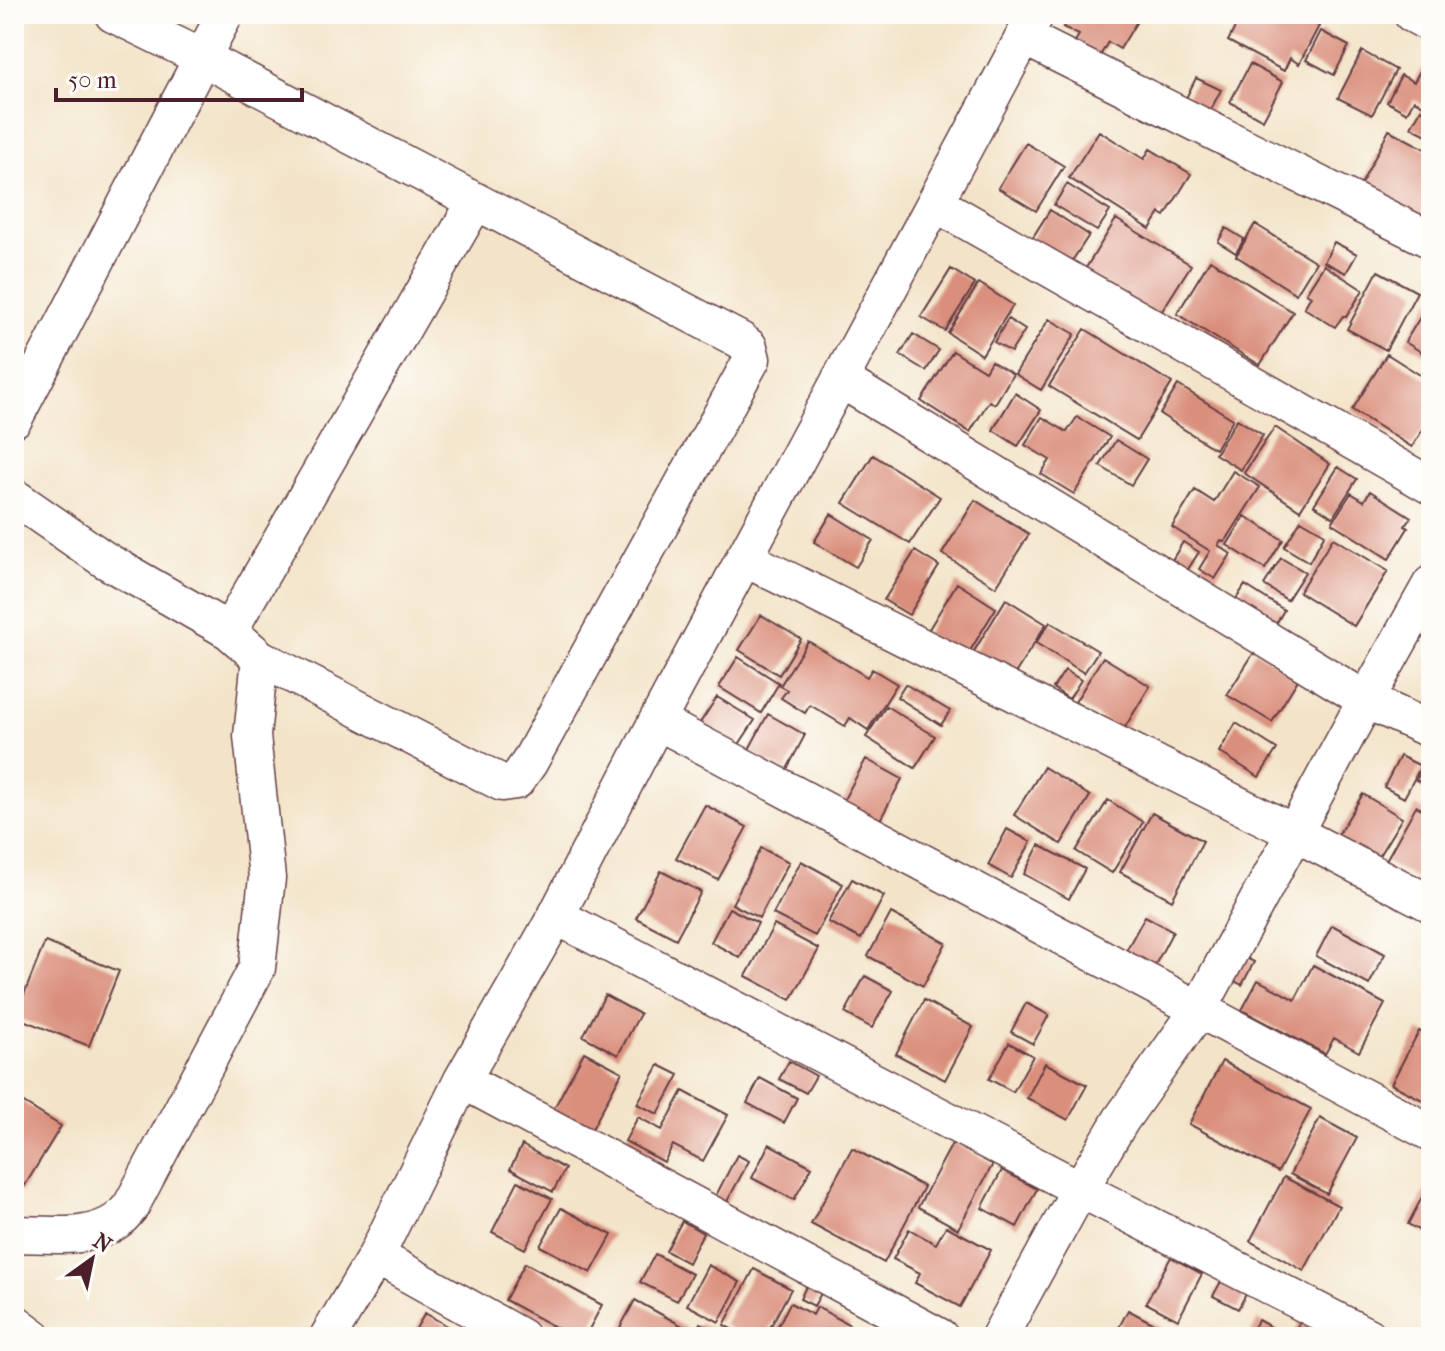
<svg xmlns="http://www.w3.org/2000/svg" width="1445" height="1351" font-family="'IM FELL French Canon',serif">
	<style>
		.building { fill: #da8f7d }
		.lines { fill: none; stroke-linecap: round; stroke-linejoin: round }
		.minor-casing { stroke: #633d43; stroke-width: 39 }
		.minor { stroke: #fff; stroke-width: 36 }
	</style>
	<rect width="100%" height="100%" fill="#fdfcf7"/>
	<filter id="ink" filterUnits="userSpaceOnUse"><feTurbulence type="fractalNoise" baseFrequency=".0125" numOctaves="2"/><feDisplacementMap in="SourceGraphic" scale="16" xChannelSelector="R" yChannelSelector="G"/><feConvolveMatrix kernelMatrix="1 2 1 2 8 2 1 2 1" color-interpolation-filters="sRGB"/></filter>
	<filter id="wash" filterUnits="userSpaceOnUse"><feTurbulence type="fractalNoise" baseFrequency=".006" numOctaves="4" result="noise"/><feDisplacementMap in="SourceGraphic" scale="32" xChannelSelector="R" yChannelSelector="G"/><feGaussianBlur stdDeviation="1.8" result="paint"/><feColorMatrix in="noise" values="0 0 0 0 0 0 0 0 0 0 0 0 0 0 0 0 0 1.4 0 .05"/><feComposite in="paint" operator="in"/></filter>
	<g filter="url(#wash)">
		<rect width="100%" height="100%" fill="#f3e4c9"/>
		<g id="blocks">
			<path class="building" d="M1070,14H1076L1088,21L1092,14H1125L1137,21L1120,49L1108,42L1093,68L1068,53L1079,35L1063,27Z
				M1205,14H1227L1222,24Z
				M1242,14H1296L1319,26L1299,64L1290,58L1284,71L1228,41Z
				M1321,31L1349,46L1334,75L1306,60Z
				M1362,51L1396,70L1372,115L1338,98Z
				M1250,64L1283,82L1263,120L1230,102Z
				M1421,69L1431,75V104L1429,108L1414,100L1407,113L1387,102L1401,75L1414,82Z
				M1196,78L1221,90L1208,115L1184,102Z
				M1421,109L1431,115L1430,137L1411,127Z
				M1389,130L1431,152V231L1357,192Z
				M1099,131L1144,159L1150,149L1191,174L1165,216L1160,213L1150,229L1069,178Z
				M1026,143L1064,166L1036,211L998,188Z
				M1067,184L1110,211L1097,231L1054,205Z
				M1050,210L1089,235L1063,275L1024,251Z
				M1116,219L1191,265L1155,322L1081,276Z
				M1255,224L1316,262L1296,294L1236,256Z
				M1226,228L1244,239L1236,253L1218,242Z
				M1334,242L1357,254L1346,273L1324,262Z
				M1210,260L1293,312L1260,365L1177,314Z
				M1324,265L1363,290L1346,317L1343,316L1335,327L1304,308L1311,296L1306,293Z
				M951,269L975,284L945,331L921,317Z
				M1378,271L1417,292L1386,350L1347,329Z
				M979,283L1013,305L982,355L948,333Z
				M1431,299V358L1405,342Z
				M1008,319L1025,330L1011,352L994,342Z
				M1049,319L1075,334L1041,390L1015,374Z
				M1085,329L1172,383L1137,440L1049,386Z
				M913,334L939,350L926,371L900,355Z
				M953,351L985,371L991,361L1013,374L995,404L989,401L970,432L921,401Z
				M1387,354L1431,382V416L1412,447L1352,410Z
				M1178,385L1233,419L1215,449L1160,414Z
				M1015,393L1041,410L1018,446L993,430Z
				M1042,417L1067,432L1077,417L1110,437L1074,494L1041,474L1050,460L1025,445Z
				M1237,419L1263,435L1241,470L1215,454Z
				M1275,427L1330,464L1300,510L1244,473Z
				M1116,440L1147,459L1131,485L1100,466Z
				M873,455L940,497L910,544L843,503Z
				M1338,467L1357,479L1333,517L1314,505Z
				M1233,471L1260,487L1225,542L1221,540L1218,545L1231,554L1215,579L1199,569L1210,551L1172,527L1195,490L1214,502Z
				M1370,491L1411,517L1405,526L1408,528L1389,559L1332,523L1351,493L1364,501Z
				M975,500L1029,534L996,587L942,554Z
				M831,514L873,540L856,567L814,542Z
				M1245,516L1283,540L1265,569L1227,545Z
				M1301,520L1325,534L1309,562L1284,547Z
				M1333,538L1388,571L1354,626L1299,592Z
				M1183,542L1199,552L1181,580L1166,570Z
				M915,551L939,566L909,615L884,600Z
				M1281,558L1305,572L1287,600L1264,585Z
				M957,583L996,608L965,659L926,634Z
				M1245,585L1284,610L1273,629L1233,604Z
				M1006,599L1046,624L1008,685L968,661Z
				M761,615L801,639L779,675L739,650Z
				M1050,622L1098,651L1084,673L1036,643Z
				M808,641L867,677L872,669L897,684L868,730L850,718L845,726L810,705L805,713L781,698L787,690L780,686Z
				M1255,651L1299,678L1272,722L1227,695Z
				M738,657L779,683L761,713L719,687Z
				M1103,657L1150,686L1122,732L1075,702Z
				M1065,670L1081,680L1069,699L1053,688Z
				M905,684L950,711L941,725L897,697Z
				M717,697L755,720L738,746L700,723Z
				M886,706L935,736L915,768L866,737Z
				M768,714L805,735L786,771L748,751Z
				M1236,723L1277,749L1259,777L1219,752Z
				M1431,752V788L1416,780Z
				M1400,756L1421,766L1404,798L1384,787Z
				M866,759L902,779L879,822L842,803Z
				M1044,767L1090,796L1061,844L1014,815Z
				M1363,794L1402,818L1372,867L1333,843Z
				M1108,800L1143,822L1112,873L1076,851Z
				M705,805L747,827L718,880L676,858Z
				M1416,806L1431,814V887L1385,862Z
				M1152,813L1203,841L1172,900L1120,872Z
				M1007,829L1031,842L1011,878L988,865Z
				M1039,845L1085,869L1069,899L1024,874Z
				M761,848L789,862L759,918L732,904Z
				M801,861L843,884L815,936L773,914Z
				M661,871L701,892L676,939L636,918Z
				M852,879L884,896L861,939L828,922Z
				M729,908L758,923L740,958L711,942Z
				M891,913L946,943L923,986L868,956Z
				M1145,916L1173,931L1151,973L1122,958Z
				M774,925L819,949L791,1000L746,976Z
				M1332,925L1385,954L1369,985L1316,956Z
				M45,942L119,971L89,1046L15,1017Z
				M1238,954L1254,962L1242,985L1226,977Z
				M1313,965L1385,1004L1359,1052L1334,1038L1325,1054L1242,1010L1258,980L1295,1000Z
				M865,976L893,991L872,1028L845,1013Z
				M605,995L640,1014L618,1055L583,1036Z
				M924,1000L973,1027L945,1080L896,1054Z
				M1026,1003L1049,1015L1033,1044L1011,1032Z
				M1419,1031L1431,1037V1089L1424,1101L1391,1084Z
				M1009,1043L1033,1056L1013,1092L989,1079Z
				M584,1052L622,1072L590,1133L552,1112Z
				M789,1061L816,1076L806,1093L779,1079Z
				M1222,1061L1311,1109L1278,1172L1189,1124Z
				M1045,1063L1087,1085L1068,1120L1027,1098Z
				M659,1065L679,1075L658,1114L637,1104Z
				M760,1078L797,1098L784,1123L747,1103Z
				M683,1091L728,1115L703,1161L673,1145L664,1162L625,1141L638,1117L662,1130Z
				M14,1097L61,1126L21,1192L14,1188Z
				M1320,1118L1357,1138L1327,1194L1290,1174Z
				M953,1142L993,1164L958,1229L918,1207Z
				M769,1144L812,1167L794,1200L752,1178Z
				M522,1145L565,1169L553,1192L510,1169Z
				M852,1148L924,1187L884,1263L811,1224Z
				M737,1155L749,1161L723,1209L712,1203Z
				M1002,1170L1037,1189L1017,1227L982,1208Z
				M1284,1177L1339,1206L1304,1271L1250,1241Z
				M1431,1180V1237L1408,1224Z
				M518,1181L552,1199L525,1249L492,1232Z
				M561,1208L612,1235L591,1273L540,1246Z
				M682,1221L703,1233L688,1263L666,1251Z
				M946,1226L991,1250L960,1307L915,1283L920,1273L893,1259L909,1229L936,1244Z
				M655,1254L692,1274L677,1301L640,1282Z
				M1171,1257L1202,1274L1178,1320L1146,1303Z
				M525,1263L602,1305L585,1337H573L505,1300Z
				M708,1265L740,1282L719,1322L687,1305Z
				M754,1269L791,1289L765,1337H746L724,1325Z
				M1225,1274L1250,1287L1238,1309L1213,1296Z
				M810,1278L825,1286L814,1306L800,1299Z
				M635,1300L686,1328L681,1337H615Z
				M790,1303L813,1315L817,1307L850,1325L843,1337H772Z
				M1128,1310L1179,1337H1114Z
				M425,1313L466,1337H411Z
				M1305,1313L1336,1337H1303L1294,1332Z
				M1258,1320L1289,1337H1249Z
				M700,1323L712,1329L708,1337H692Z"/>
		</g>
	</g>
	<g filter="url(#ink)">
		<use href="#blocks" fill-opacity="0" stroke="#633d43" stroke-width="2"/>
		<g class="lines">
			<g class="minor-casing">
				<path id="minor" d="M1412,14L1431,24
					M1024,37L1431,240
					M935,203L1431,486
					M840,379L1366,700L1431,730
					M14,419L225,14
					M14,497L105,560L229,631L260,658L502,783L516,781L529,763L752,359L749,347L740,340L203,58L113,14
					M744,558L1295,833L1431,904
					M229,631L476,201
					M657,721L1431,1133
					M556,916L1080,1189L1369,1337
					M462,1080L940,1337
					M14,1234C47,1234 90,1241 118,1220C123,1216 127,1211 131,1206L257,968L267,878L252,736L260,658
					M376,1256L521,1337
					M14,1322L34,1337
					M328,1337L376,1256L462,1080L556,916L657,721L1036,14
					M999,1337L1080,1189L1121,1120L1198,1011L1366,700L1431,584"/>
			</g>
			<use href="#minor" class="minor"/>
		</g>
	</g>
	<rect width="1445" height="1351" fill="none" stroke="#fdfcf7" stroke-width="48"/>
	<g transform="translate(92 1259) rotate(33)" stroke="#fdfcf7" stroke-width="6" paint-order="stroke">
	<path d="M0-6L14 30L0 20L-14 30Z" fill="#4a1f2b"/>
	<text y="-12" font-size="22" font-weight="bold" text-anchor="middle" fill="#4a1f2b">N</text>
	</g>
	<path d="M56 88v12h246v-12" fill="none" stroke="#4a1f2b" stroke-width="4"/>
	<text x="68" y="88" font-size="24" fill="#4a1f2b" stroke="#fdfcf7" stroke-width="6" paint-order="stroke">50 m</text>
</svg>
